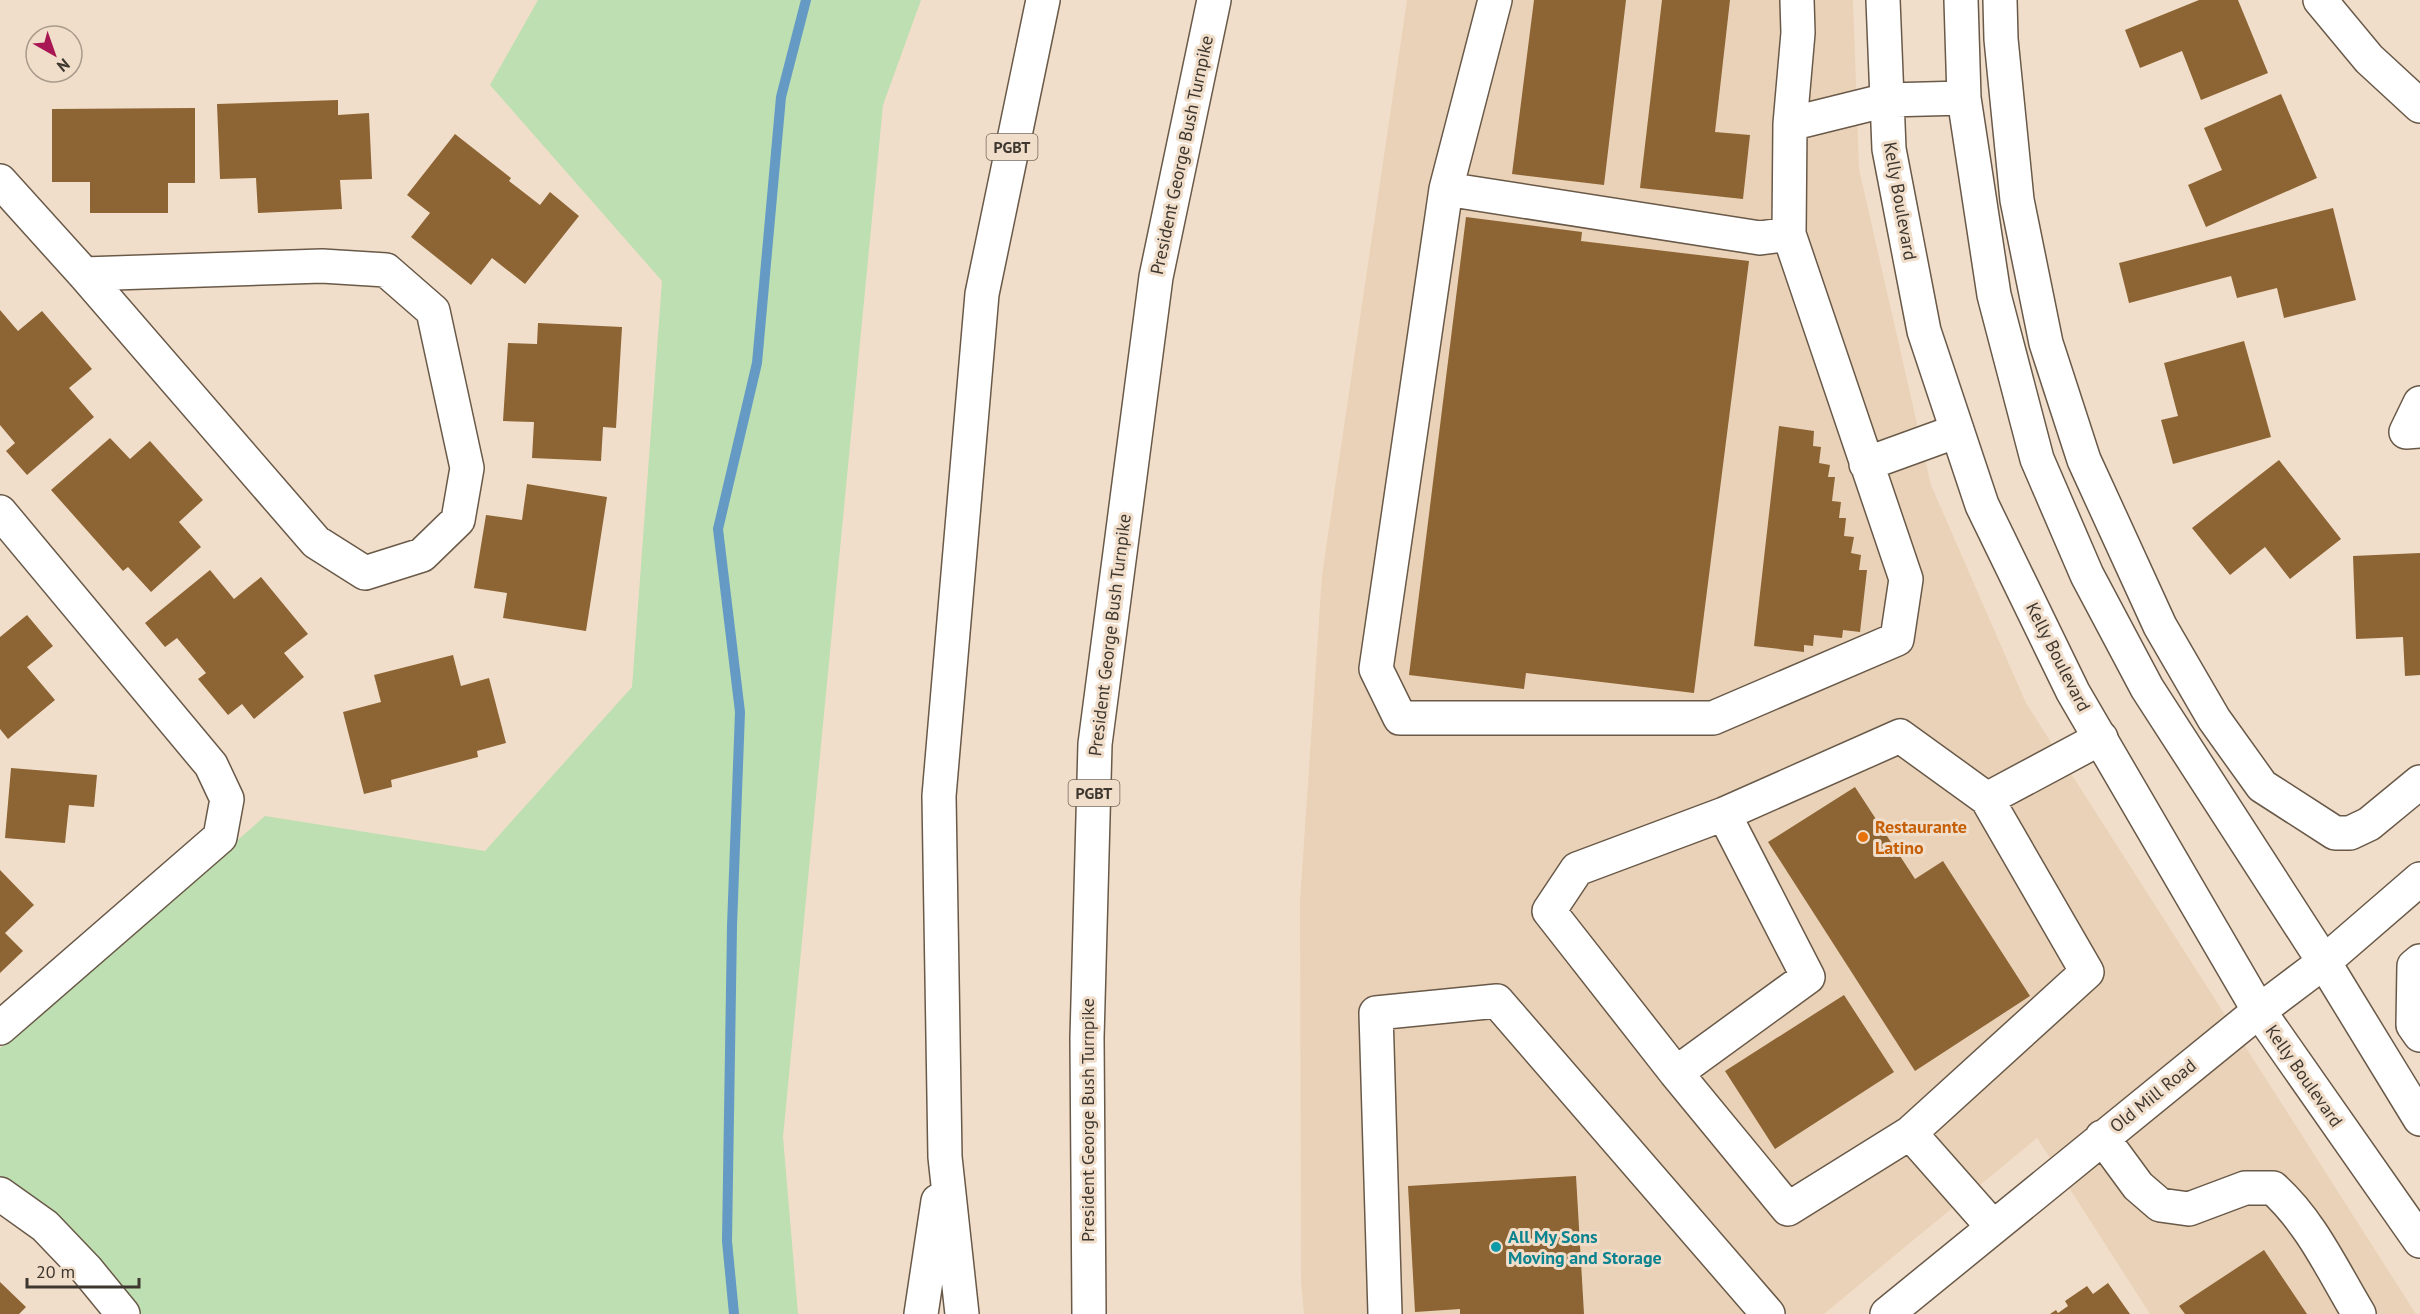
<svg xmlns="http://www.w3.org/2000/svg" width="2420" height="1314" font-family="'PT Sans',sans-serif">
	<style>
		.built { fill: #ead2b8 }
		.green { fill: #bddfb1 }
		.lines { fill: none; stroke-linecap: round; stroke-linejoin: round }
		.stream { stroke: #649ac4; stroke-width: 10 }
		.building { fill: #8d6433 }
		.minor-casing { stroke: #695948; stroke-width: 36 }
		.major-casing { stroke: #695948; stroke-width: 36 }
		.highway-casing { stroke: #695948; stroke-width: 36 }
		.minor { stroke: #fff; stroke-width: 33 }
		.major { stroke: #fff; stroke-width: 33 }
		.highway { stroke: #fff; stroke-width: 33 }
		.food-dot { fill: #e8710a; stroke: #f1deca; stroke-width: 2 }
		.culture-dot { fill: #0f9aa8; stroke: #f1deca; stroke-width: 2 }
		.labels { text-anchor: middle; stroke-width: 6; stroke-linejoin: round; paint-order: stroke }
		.shield { fill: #f1deca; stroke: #74695e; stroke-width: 1.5 }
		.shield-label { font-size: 16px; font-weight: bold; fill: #3e372f }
		.street-label { font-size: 18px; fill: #3e372f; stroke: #f1deca }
		.food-label { font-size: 18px; font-weight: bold; fill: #c56008; stroke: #f1deca; text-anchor: start }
		.culture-label { font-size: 18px; font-weight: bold; fill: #0d838f; stroke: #f1deca; text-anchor: start }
	</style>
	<rect width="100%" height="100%" fill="#f1deca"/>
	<path class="built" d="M1407,0H1853L1859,169L1931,485L2026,703L2416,1314H2150L2037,1138L1824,1314H1304L1301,1281L1300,901L1322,575Z"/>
	<path class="green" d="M538,0H921L883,105L783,1137L798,1314H131L0,1182V1048L265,816L485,851L632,687L662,281L490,85Z"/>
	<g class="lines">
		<path class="stream" d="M734,1314L727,1241L732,926L740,712L718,529L757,363L781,97L806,0"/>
	</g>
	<path class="building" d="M1534,0H1626L1604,185L1512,174Z
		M1662,0H1730L1715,132L1750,135L1743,199L1640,188Z
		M2199,0H2238L2268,73L2201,100L2182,51L2140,68L2125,30Z
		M2281,94L2317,178L2206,227L2188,185L2222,170L2204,128Z
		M338,100V115L369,113L372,179L340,180L342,209L258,213L256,178L220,179L217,104Z
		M195,108V183H168V213H90V182H52V109Z
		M455,134L511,178L509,181L540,205L550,192L579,216L525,284L492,258L471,285L411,237L430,213L407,195Z
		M2333,208L2356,300L2284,318L2277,288L2237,298L2231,276L2129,303L2119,263Z
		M1466,217L1582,232L1581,241L1749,261L1694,693L1526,673L1524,689L1409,675Z
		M0,310L18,331L42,311L92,369L69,388L94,417L27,475L6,451L15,443L0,425Z
		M538,323L622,327L616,428L603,427L601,461L532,458L534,422L503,421L508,343L537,344Z
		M2244,341L2271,437L2173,464L2161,420L2178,416L2164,363Z
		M1779,426L1814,431L1813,446L1821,447L1819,463L1830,465L1828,477H1835L1832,501L1841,502L1839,518H1846L1844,536L1854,537L1851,553L1861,555L1859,570H1867L1860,632L1843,630L1842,638L1814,635L1813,646L1804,645V652L1754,646Z
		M110,438L130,459L150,441L203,500L179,522L201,547L151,592L128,567L123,571L51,490Z
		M2279,460L2341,539L2290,579L2265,547L2230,575L2192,528Z
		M527,484L607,497L586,631L503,618L507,593L474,588L486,515L522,520Z
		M2420,553V675L2405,676L2403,637L2356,639L2353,556Z
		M210,570L234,599L261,577L308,634L284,653L304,677L254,719L242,704L228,715L198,679L206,673L177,638L165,647L145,623Z
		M27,615L53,646L27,667L55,700L8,739L0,729V637Z
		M453,655L461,686L489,678L506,743L477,751L478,757L391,780L392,787L364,794L343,712L381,702L374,675Z
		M11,768L97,775L94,807L69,805L65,843L5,838Z
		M1855,787L1915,879L1943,861L2030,996L1915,1071L1768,842Z
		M0,870L34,905L5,933L23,951L0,973Z
		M1844,995L1894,1072L1775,1149L1725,1071Z
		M1576,1176L1584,1314H1460V1309L1415,1312L1408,1186Z
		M2264,1250L2307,1314H2185L2179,1306Z
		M0,1282L26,1307L19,1314H0Z
		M2108,1283L2130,1314H2050L2056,1310L2058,1313L2068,1306L2065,1301L2087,1286L2093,1294Z"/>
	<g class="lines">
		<g class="minor-casing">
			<path id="minor" d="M1495,0L1446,189L1376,669L1400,718H1713L1897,639L1906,579L1789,234L1790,124L1798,33L1797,0
				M2000,0L2001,39L2017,200L2046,343L2084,460L2160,626L2214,719L2262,786L2335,833H2350L2369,824L2420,782
				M2320,0L2369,59L2420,106
				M1790,124L1887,100
				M0,181L84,274L316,542L365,573L422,555L458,520L467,468L433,311L386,270L322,266L84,274
				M1446,189L1760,238L1789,234
				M2420,403L2406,432L2420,431
				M1866,464L1957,431
				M0,512L211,765L227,799L220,837L0,1028
				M2420,961L2414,966L2413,1025L2420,1035
				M1676,1073L1549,911L1577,869L1724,814
				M1910,1133L1788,1209L1676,1073L1808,977L1724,814L1900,736L1987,799
				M2102,1137L2138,1186L2160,1205L2189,1209L2245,1188H2273C2311,1222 2333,1271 2359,1314
				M0,1194L45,1226L87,1270L123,1314
				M1993,1227L1910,1133L2087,972L1987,799L2101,738
				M1385,1314L1376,1013L1497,1001L1768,1314
				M1887,1314L2259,1011L2324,962L2420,879"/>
		</g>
		<g class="major-casing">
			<path id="major" d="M1883,0L1889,149L1924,331L1982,505L2073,692L2259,1011L2420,1241
				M1961,0L1964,98L1994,295L2037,459L2087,575L2147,688L2324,962L2420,1119
				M1887,100L1964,98"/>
		</g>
		<g class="highway-casing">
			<path id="highway" d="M921,1314L938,1201
				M962,1314L945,1157L939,796L982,294L1043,0
				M1089,1314L1087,1038L1095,744L1156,277L1214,0"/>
		</g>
		<use href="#minor" class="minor"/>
		<use href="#major" class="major"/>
		<use href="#highway" class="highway"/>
	</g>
	<circle class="food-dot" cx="1863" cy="837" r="6"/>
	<circle class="culture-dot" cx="1496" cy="1247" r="6"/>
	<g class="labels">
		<g class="shield">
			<rect x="986.5" y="134" width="51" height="26" rx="4.5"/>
			<rect x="1068.5" y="780" width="51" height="26" rx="4.5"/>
		</g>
		<g class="shield-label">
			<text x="1012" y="153">PGBT</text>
			<text x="1094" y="799">PGBT</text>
		</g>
		<g class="street-label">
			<text transform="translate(1182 155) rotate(-78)" y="6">President George Bush Turnpike</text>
			<text transform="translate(1900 201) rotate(80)" y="6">Kelly Boulevard</text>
			<text transform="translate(1110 635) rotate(-83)" y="6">President George Bush Turnpike</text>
			<text transform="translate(2058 657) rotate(63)" y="6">Kelly Boulevard</text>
			<text transform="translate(2304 1076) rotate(55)" y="6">Kelly Boulevard</text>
			<text transform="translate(2153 1096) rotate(-39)" y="6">Old Mill Road</text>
			<text transform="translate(1088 1120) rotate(-90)" y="6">President George Bush Turnpike</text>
		</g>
		<g class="food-label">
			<text x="1875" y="833">Restaurante<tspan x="1875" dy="21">Latino</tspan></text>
		</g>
		<g class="culture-label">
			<text x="1508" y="1243">All My Sons<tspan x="1508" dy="21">Moving and Storage</tspan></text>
		</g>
	</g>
	<g transform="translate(54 54) rotate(140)"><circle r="28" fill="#f1deca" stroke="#a99b8c" stroke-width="1.5"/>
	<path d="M0-4.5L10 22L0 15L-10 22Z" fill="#a81754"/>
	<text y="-9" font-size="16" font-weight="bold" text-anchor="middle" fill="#3e372f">N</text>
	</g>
	<path d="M27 1278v9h112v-9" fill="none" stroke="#3e372f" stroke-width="3"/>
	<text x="36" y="1278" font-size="18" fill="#3e372f" stroke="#f1deca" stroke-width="4.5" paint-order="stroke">20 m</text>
</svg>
